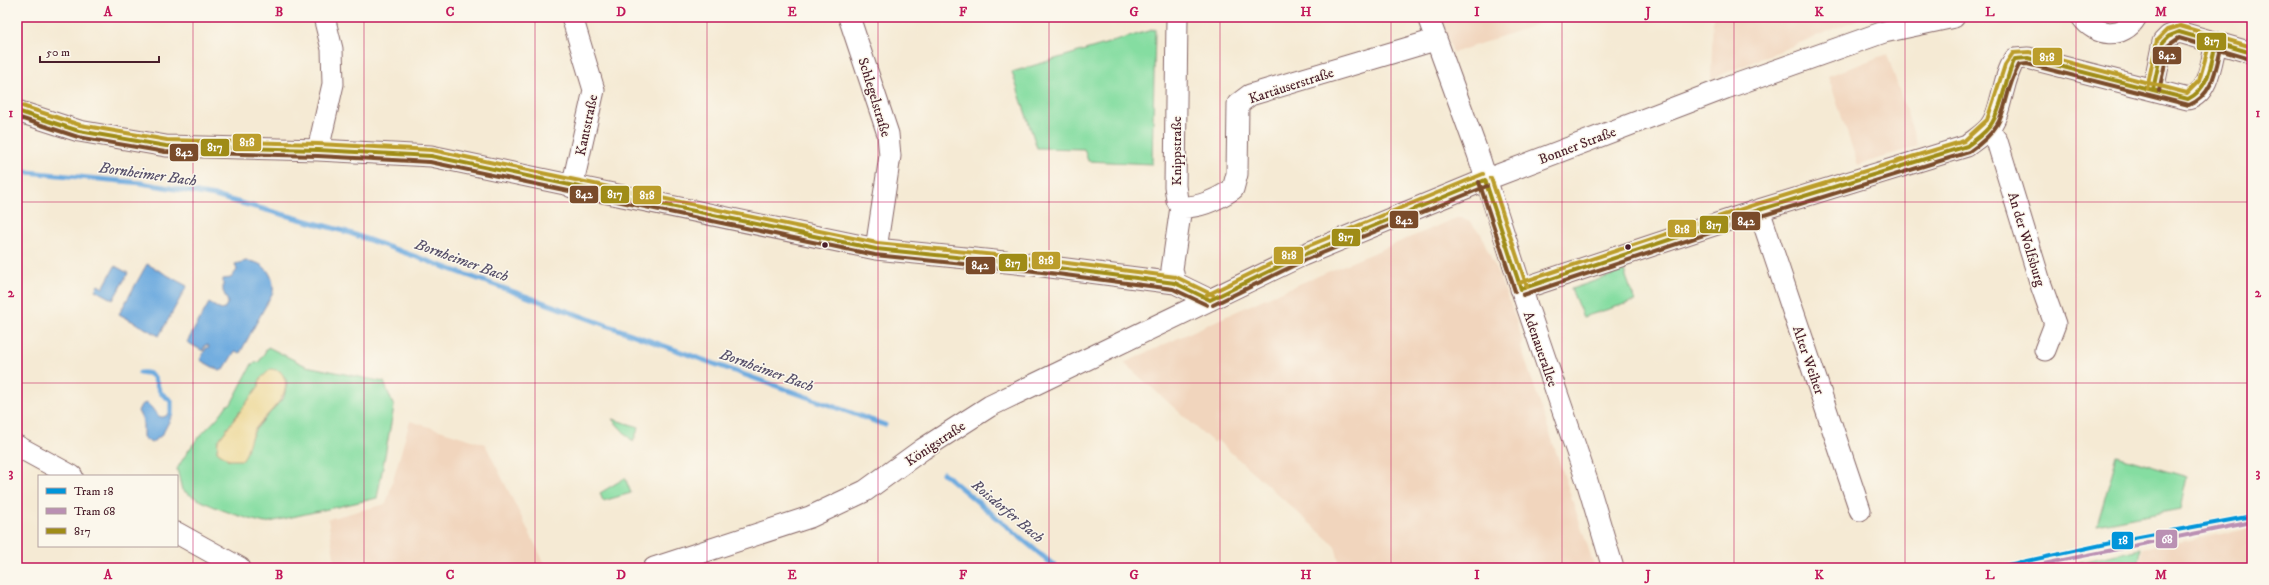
<svg xmlns="http://www.w3.org/2000/svg" width="2269" height="585" font-family="'IM FELL DW Pica',serif">
	<style>
		.built { fill: #f1d5bd }
		.green { fill: #85dda1; stroke: #687e66; fill-rule: evenodd }
		.sand { fill: #eeda9e; stroke: #9c7c64 }
		.water { fill: #6eabdf; stroke: #5c6585 }
		.lines { fill: none; stroke-linecap: round; stroke-linejoin: round }
		.stream { stroke: #6eabdf; stroke-width: 5 }
		.minor-casing { stroke: #866666; stroke-width: 23 }
		.minor { stroke: #fff; stroke-width: 21 }
		.bus-1-casing { stroke: #fbf7ec; stroke-width: 7 }
		.bus-2-casing { stroke: #fbf7ec; stroke-width: 7 }
		.bus-3-casing { stroke: #fbf7ec; stroke-width: 7 }
		.bus-1 { stroke: #9f8c17; stroke-width: 4 }
		.bus-2 { stroke: #7a4b2a; stroke-width: 4 }
		.bus-3 { stroke: #bb9d2b; stroke-width: 4 }
		.tram-1-casing { stroke: #fbf7ec; stroke-width: 7 }
		.tram-2-casing { stroke: #fbf7ec; stroke-width: 7 }
		.tram-1 { stroke: #0095da; stroke-width: 4 }
		.tram-2 { stroke: #ba90b3; stroke-width: 4 }
		.grid { fill: none; stroke: #c2185b; stroke-width: 1; stroke-opacity: 0.55 }
		.bus-dot { fill: #4a1f2b; stroke: #fbf7ec; stroke-width: 1.5 }
		.labels { text-anchor: middle; stroke-width: 3; stroke-linejoin: round; paint-order: stroke }
		.street-label { font-size: 14px; fill: #4a1f2b; stroke: #fbf7ec }
		.water-label { font-size: 15px; font-style: italic; fill: #57506a; stroke: #fbf7ec }
		.line-badge { stroke: #fbf7ec; stroke-width: 1.5 }
		.badge-label { font-size: 11px; text-anchor: middle; font-weight: bold; fill: #fff }
		.neatline { fill: none; stroke: #c2185b; stroke-width: 1.5 }
		.grid-label { font-size: 13px; text-anchor: middle; font-weight: bold; fill: #c2185b }
	</style>
	<rect width="100%" height="100%" fill="#fbf7ec"/>
	<filter id="ink" filterUnits="userSpaceOnUse"><feTurbulence type="fractalNoise" baseFrequency=".025" numOctaves="2"/><feDisplacementMap in="SourceGraphic" scale="8" xChannelSelector="R" yChannelSelector="G"/><feConvolveMatrix kernelMatrix="1 2 1 2 8 2 1 2 1" color-interpolation-filters="sRGB"/></filter>
	<filter id="wash" filterUnits="userSpaceOnUse"><feTurbulence type="fractalNoise" baseFrequency=".012" numOctaves="4" result="noise"/><feDisplacementMap in="SourceGraphic" scale="16" xChannelSelector="R" yChannelSelector="G"/><feGaussianBlur stdDeviation="0.9" result="paint"/><feColorMatrix in="noise" values="0 0 0 0 0 0 0 0 0 0 0 0 0 0 0 0 0 1.4 0 .05"/><feComposite in="paint" operator="in"/></filter>
	<g filter="url(#wash)">
		<rect width="100%" height="100%" fill="#f5ead4"/>
		<path class="built" d="M1441,17H1558L1453,53Z
			M1713,17H1863L1711,79Z
			M1887,54L1918,146L1858,165L1828,76Z
			M1459,217L1470,222L1481,234L1510,303L1523,341L1521,347L1595,568H1341L1335,546L1217,440L1214,443L1124,363L1268,297Z
			M410,421L485,444L547,568H342L335,563L328,519L386,504Z
			M2252,528V568H2140L2143,549Z"/>
		<path class="green" d="M1155,29L1152,164L1088,161L1084,149L1037,148L1012,72Z
			M1624,271L1635,301L1583,317L1571,289Z
			M268,347L306,366L384,382L394,407L377,498L265,523C236,516 207,506 182,490L177,469C182,460 188,451 194,443C205,429 217,421 227,405L231,404L252,364L259,362ZM285,377L287,383L284,397L255,430L248,444L246,454L229,460L217,451L218,441L259,386V382Z
			M612,419L639,427L633,442Z
			M2117,456L2187,477L2180,509L2097,525Z
			M625,478L631,493L603,501L600,493Z
			M2141,549L2138,568H2053Z"/>
		<path class="sand" d="M271,369L280,371C299,393 265,413 254,431C249,440 248,451 243,460H229L217,451L218,441L259,386L260,379Z"/>
		<path class="water" d="M246,261C264,261 275,275 273,292L240,353L235,351L224,369L220,371L200,360L206,348L209,347L208,345H205L203,351L187,342L209,303L221,310L224,309L228,302L223,291V279L231,278L237,270L235,264Z
			M147,264L187,286L159,336L119,314Z
			M115,266L128,273L113,300L95,290L98,285L103,288Z
			M146,403C155,407 158,426 170,412L173,414L162,435L151,443L143,437V421L138,411L141,405Z"/>
		<g class="lines">
			<path class="stream" d="M17,171L141,183L215,196L347,232L885,425
				M140,373C158,371 154,383 161,393C164,396 168,398 171,401V413
				M943,473L1057,568"/>
		</g>
	</g>
	<g filter="url(#ink)">
		<g class="lines">
			<g class="minor-casing">
				<path id="minor" d="M849,17L888,134L890,156L876,249
					M1428,17L1478,154L1526,303L1587,481L1613,568
					M2082,17C2095,36 2123,40 2136,17
					M2153,90L2163,42L2169,36L2179,32L2252,53
					M17,111L79,131L166,146L318,150L431,156L876,249L1035,265L1175,283L1210,300
					M1988,130L1997,141L2041,285L2055,324L2045,350
					M318,150L333,84L332,49L324,17
					M572,187L594,90L572,17
					M1181,207C1198,208 1218,199 1233,189L1237,174L1238,104L1250,95L1435,40
					M1759,210L1860,510
					M1175,283L1172,269L1181,207L1177,200L1175,186L1177,17
					M1521,289L1759,210L1967,146C1973,141 1981,136 1987,130C2003,114 2001,80 2015,59L2028,58L2188,99C2209,93 2211,62 2216,43
					M17,446L72,476
					M177,533L240,568
					M654,568L810,517L865,491L923,449L990,406L1303,255L1485,180L1726,88L1884,32L1954,17"/>
			</g>
			<use href="#minor" class="minor"/>
			<g class="bus-1-casing">
				<path id="bus-1" d="M2153,90L2163,42L2169,36L2179,32L2252,53
					M17,111L79,131L166,146L318,150L431,156L876,249L1035,265L1175,283L1210,300
					M1485,180L1521,289
					M1521,289L1759,210L1967,146C1976,139 1986,133 1992,123C2004,104 2004,79 2015,59L2028,58L2188,99C2209,89 2211,64 2216,43
					M1210,300L1303,255L1485,180"/>
			</g>
			<g class="bus-2-casing">
				<path id="bus-2" d="M2159,91L2169,45L2179,38L2250,59
					M17,117L78,137L165,152L318,156L430,162L875,255L1034,271L1173,289L1207,305
					M1479,182L1515,291
					M1523,295L1761,216L1969,152C2014,121 1998,104 2019,65L2027,64L2189,105C2214,95 2216,67 2222,44
					M1213,305L1305,260L1487,186"/>
			</g>
			<g class="bus-3-casing">
				<path id="bus-3" d="M2147,89L2157,40L2167,30L2180,26L2252,47
					M19,105L80,125L167,140L318,144L432,150L877,243L1036,259L1176,277L1213,295
					M1491,178L1527,287
					M1519,283L1757,204L1964,141L1987,120L2005,65L2013,53L2029,52L2187,93L2199,81L2210,42
					M1207,295L1301,249L1483,174"/>
			</g>
			<use href="#bus-1" class="bus-1"/>
			<use href="#bus-2" class="bus-2"/>
			<use href="#bus-3" class="bus-3"/>
			<g class="tram-1-casing">
				<path id="tram-1" d="M1994,568L2134,538L2252,516"/>
			</g>
			<g class="tram-2-casing">
				<path id="tram-2" d="M2023,568L2252,522"/>
			</g>
			<use href="#tram-1" class="tram-1"/>
			<use href="#tram-2" class="tram-2"/>
		</g>
	</g>
	<path class="grid" d="M193,17V568M364,17V568M535,17V568M707,17V568M878,17V568M1049,17V568M1220,17V568M1391,17V568M1562,17V568M1734,17V568M1905,17V568M2076,17V568M17,202H2252M17,383H2252"/>
	<g class="bus-dot">
		<circle cx="825" cy="245" r="3.5"/>
		<circle cx="1628" cy="247" r="3.5"/>
	</g>
	<g class="labels">
		<g class="street-label">
			<text transform="translate(1291 85) rotate(-18)" y="5">Kartäuserstraße</text>
			<text transform="translate(875 97) rotate(73)" y="5">Schlegelstraße</text>
			<text transform="translate(586 125) rotate(-78)" y="5">Kantstraße</text>
			<text transform="translate(1577 145) rotate(-21)" y="5">Bonner Straße</text>
			<text transform="translate(1176 151) rotate(-90)" y="5">Knippstraße</text>
			<text transform="translate(2027 239) rotate(73)" y="5">An der Wolfsburg</text>
			<text transform="translate(1541 349) rotate(71)" y="5">Adenauerallee</text>
			<text transform="translate(1809 360) rotate(71)" y="5">Alter Weiher</text>
			<text transform="translate(935 443) rotate(-34)" y="5">Königstraße</text>
		</g>
		<g class="water-label">
			<text transform="translate(148 174) rotate(8)" y="5">Bornheimer Bach</text>
			<text transform="translate(462 260) rotate(20)" y="5">Bornheimer Bach</text>
			<text transform="translate(767 370) rotate(20)" y="5">Bornheimer Bach</text>
			<text transform="translate(1008 511) rotate(40)" y="5">Roisdorfer Bach</text>
		</g>
	</g>
	<g class="line-badge">
		<rect x="2196" y="32" width="31" height="19" rx="4" fill="#9f8c17"/>
		<rect x="2152" y="46" width="30" height="19" rx="4" fill="#7a4b2a"/>
		<rect x="2032" y="47" width="31" height="19" rx="4" fill="#bb9d2b"/>
		<rect x="232" y="133" width="30" height="19" rx="4" fill="#bb9d2b"/>
		<rect x="200" y="138" width="30" height="19" rx="4" fill="#9f8c17"/>
		<rect x="169" y="143" width="30" height="19" rx="4" fill="#7a4b2a"/>
		<rect x="569" y="185" width="30" height="19" rx="4" fill="#7a4b2a"/>
		<rect x="600" y="185" width="30" height="19" rx="4" fill="#9f8c17"/>
		<rect x="632" y="185" width="30" height="20" rx="4" fill="#bb9d2b"/>
		<rect x="1389" y="210" width="30" height="19" rx="4" fill="#7a4b2a"/>
		<rect x="1731" y="211" width="30" height="20" rx="4" fill="#7a4b2a"/>
		<rect x="1699" y="215" width="30" height="19" rx="4" fill="#9f8c17"/>
		<rect x="1667" y="219" width="30" height="19" rx="4" fill="#bb9d2b"/>
		<rect x="1331" y="228" width="30" height="19" rx="4" fill="#9f8c17"/>
		<rect x="1273" y="246" width="31" height="19" rx="4" fill="#bb9d2b"/>
		<rect x="1031" y="251" width="30" height="19" rx="4" fill="#bb9d2b"/>
		<rect x="998" y="253" width="30" height="19" rx="4" fill="#9f8c17"/>
		<rect x="965" y="256" width="31" height="19" rx="4" fill="#7a4b2a"/>
		<rect x="2155" y="529" width="23" height="20" rx="4" fill="#ba90b3"/>
		<rect x="2111" y="531" width="23" height="19" rx="4" fill="#0095da"/>
	</g>
	<g class="badge-label">
		<text x="2212" y="45">817</text>
		<text x="2167" y="59">842</text>
		<text x="2047" y="61">818</text>
		<text x="247" y="146">818</text>
		<text x="215" y="151">817</text>
		<text x="184" y="156">842</text>
		<text x="584" y="198">842</text>
		<text x="615" y="198">817</text>
		<text x="647" y="199">818</text>
		<text x="1404" y="224">842</text>
		<text x="1746" y="225">842</text>
		<text x="1714" y="229">817</text>
		<text x="1682" y="233">818</text>
		<text x="1346" y="241">817</text>
		<text x="1289" y="259">818</text>
		<text x="1046" y="264">818</text>
		<text x="1013" y="267">817</text>
		<text x="980" y="269">842</text>
		<text x="2167" y="543">68</text>
		<text x="2123" y="544">18</text>
	</g>
	<rect width="2269" height="585" fill="none" stroke="#fbf7ec" stroke-width="44"/>
	<rect x="38" y="475" width="140" height="72" fill="#fbf7ec" stroke="#b4a19f"/>
	<rect x="46" y="488" width="20" height="6" fill="#0095da" stroke="#b4a19f"/>
	<text x="74" y="495" font-size="12" fill="#4a1f2b">Tram 18</text>
	<rect x="46" y="508" width="20" height="6" fill="#ba90b3" stroke="#b4a19f"/>
	<text x="74" y="515" font-size="12" fill="#4a1f2b">Tram 68</text>
	<rect x="46" y="528" width="20" height="6" fill="#9f8c17" stroke="#b4a19f"/>
	<text x="74" y="535" font-size="12" fill="#4a1f2b">817</text>
	<path d="M40 56v6h119v-6" fill="none" stroke="#4a1f2b" stroke-width="2"/>
	<text x="46" y="56" font-size="12" fill="#4a1f2b" stroke="#fbf7ec" stroke-width="3" paint-order="stroke">50 m</text>
	<rect x="22" y="22" width="2225" height="541" class="neatline"/>
	<g class="grid-label">
		<text x="108" y="16">A</text>
		<text x="279" y="16">B</text>
		<text x="450" y="16">C</text>
		<text x="621" y="16">D</text>
		<text x="792" y="16">E</text>
		<text x="963" y="16">F</text>
		<text x="1134" y="16">G</text>
		<text x="1306" y="16">H</text>
		<text x="1477" y="16">I</text>
		<text x="1648" y="16">J</text>
		<text x="1819" y="16">K</text>
		<text x="1990" y="16">L</text>
		<text x="2161" y="16">M</text>
		<text x="11" y="117">1</text>
		<text x="2258" y="117">1</text>
		<text x="11" y="297">2</text>
		<text x="2258" y="297">2</text>
		<text x="11" y="477">3</text>
		<text x="2258" y="477">3</text>
		<text x="108" y="579">A</text>
		<text x="279" y="579">B</text>
		<text x="450" y="579">C</text>
		<text x="621" y="579">D</text>
		<text x="792" y="579">E</text>
		<text x="963" y="579">F</text>
		<text x="1134" y="579">G</text>
		<text x="1306" y="579">H</text>
		<text x="1477" y="579">I</text>
		<text x="1648" y="579">J</text>
		<text x="1819" y="579">K</text>
		<text x="1990" y="579">L</text>
		<text x="2161" y="579">M</text>
	</g>
</svg>
